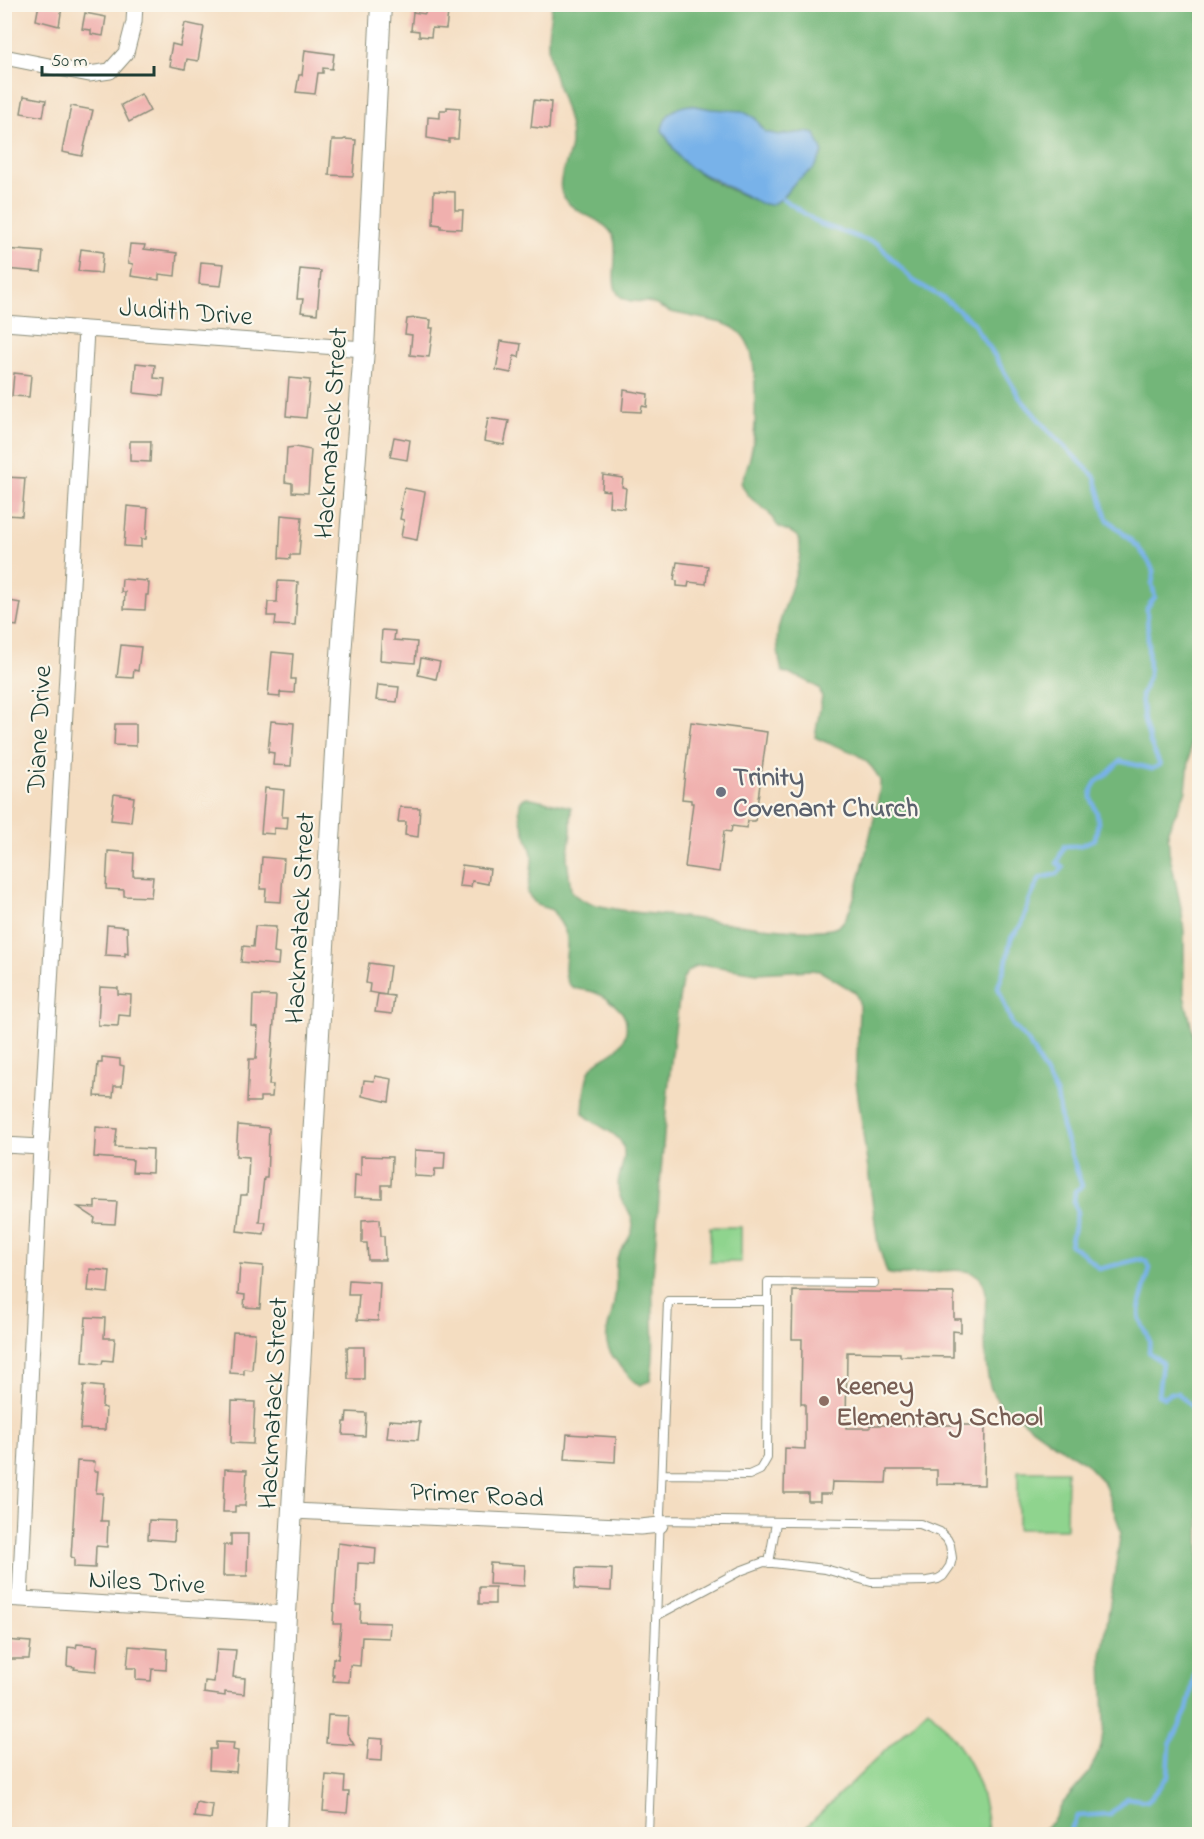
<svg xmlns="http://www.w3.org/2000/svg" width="1204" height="1839" font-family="'Indie Flower',sans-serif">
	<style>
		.green { fill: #8fd48e; stroke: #578861; stroke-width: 1.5 }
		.forest { fill: #73b679; stroke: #497a56; stroke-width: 1.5; fill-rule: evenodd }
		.water { fill: #78b2e9; stroke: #4c788e; stroke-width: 1.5 }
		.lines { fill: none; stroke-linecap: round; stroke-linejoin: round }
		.stream { stroke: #78b2e9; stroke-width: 4.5 }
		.building { fill: #f0b0ae }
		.service-casing { stroke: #8a8d7a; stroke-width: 10 }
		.minor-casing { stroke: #8a8d7a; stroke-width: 17 }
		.tertiary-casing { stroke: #8a8d7a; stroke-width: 22 }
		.service { stroke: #fff; stroke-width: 8 }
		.minor { stroke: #fff; stroke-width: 15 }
		.tertiary { stroke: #fff; stroke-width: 20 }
		.worship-dot { fill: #6b7280; stroke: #fbf7ec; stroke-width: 2 }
		.education-dot { fill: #8d6e63; stroke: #fbf7ec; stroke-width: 2 }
		.labels { text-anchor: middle; stroke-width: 4.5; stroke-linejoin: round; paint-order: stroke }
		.street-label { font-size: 27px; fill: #1f3d34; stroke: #fbf7ec }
		.worship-label { font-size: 27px; font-weight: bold; fill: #5b616d; stroke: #fbf7ec; text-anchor: start }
		.education-label { font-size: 27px; font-weight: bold; fill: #785e54; stroke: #fbf7ec; text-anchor: start }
	</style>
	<rect width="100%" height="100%" fill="#fbf7ec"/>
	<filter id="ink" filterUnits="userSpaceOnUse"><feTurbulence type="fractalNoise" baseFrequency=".0167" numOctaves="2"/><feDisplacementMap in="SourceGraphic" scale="12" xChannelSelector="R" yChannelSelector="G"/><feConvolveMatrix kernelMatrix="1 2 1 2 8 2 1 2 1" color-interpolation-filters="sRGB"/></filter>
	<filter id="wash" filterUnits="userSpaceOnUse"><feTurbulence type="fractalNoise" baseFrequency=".008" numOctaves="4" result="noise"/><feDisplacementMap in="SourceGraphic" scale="24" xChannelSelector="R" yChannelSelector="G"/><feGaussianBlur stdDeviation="1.35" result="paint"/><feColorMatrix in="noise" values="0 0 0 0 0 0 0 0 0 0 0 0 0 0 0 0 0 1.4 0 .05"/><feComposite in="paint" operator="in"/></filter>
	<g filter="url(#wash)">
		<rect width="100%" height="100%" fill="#f4ddc1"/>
		<path class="green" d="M710,1227H741V1262H710Z
			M1018,1471H1067L1066,1529H1018Z
			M928,1709C965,1745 985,1783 988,1834H799Z"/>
		<path class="forest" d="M552,5H1199L1198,254L1200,274V645L1186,791L1168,830L1169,851L1182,912L1184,932V996L1194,1036L1196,1077L1200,1085L1199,1834H1038L1053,1821L1063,1803L1089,1773L1101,1746L1104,1726L1102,1656L1121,1531L1104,1483L1083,1461L1055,1444L1001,1405C997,1400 993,1395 991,1389C983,1366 985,1318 986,1293C985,1287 983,1280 978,1276C958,1261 912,1281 887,1273L878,1244L856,1081L859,1011V1002L855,992L820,971L810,970L757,973L707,965L696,966L687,972L682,981C666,1079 661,1178 653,1276C651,1311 657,1346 650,1381L640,1385C631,1381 630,1377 624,1370C593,1338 612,1330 615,1295C617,1284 614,1269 617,1258C621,1247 632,1239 633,1226C633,1209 617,1202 618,1184C619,1172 628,1156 622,1144C616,1131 593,1125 583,1113C584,1100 584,1080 591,1068C597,1059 610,1056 617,1049C627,1038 630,1023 621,1011C614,1003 601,994 590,991C583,989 575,991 569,984C559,970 571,948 566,934C563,926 557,917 552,910L537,905L527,893C529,881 533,867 532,854C530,841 508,802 527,797L571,807V833L567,859L571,890C577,902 599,906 611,908C632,913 654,914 674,916C703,919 817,938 837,927C842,925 848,915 850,909C856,896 882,792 880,781C879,778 877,775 876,773C859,747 838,750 815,737L822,697L819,688L801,678L782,672C779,658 776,645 778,631C781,609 808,556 798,538C794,531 785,531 779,527C775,523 772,517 768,512C756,502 746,497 741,482C756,451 756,422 755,388C754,316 728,326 671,312C664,310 658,305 651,303C641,300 628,304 620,296C607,284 621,251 612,234C603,218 576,215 565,199C552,182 571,161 571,143C572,112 553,84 549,54C546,38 550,21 552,5ZM691,105L755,118L765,132L780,135L806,132L813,169L796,181L780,200L770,205C749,200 693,174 680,158C673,149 668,139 662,130C666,111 673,111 691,105Z"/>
		<path class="water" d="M690,105L711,109L742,111L755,118L765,132L779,135L806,132L815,134L823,153L813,169L796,181L780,200L770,205L760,203L691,168L679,157L662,130C665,114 674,107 690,105Z"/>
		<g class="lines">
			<path class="stream" d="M783,199L820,224L878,244L914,281L946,300L974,323L978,332L990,348L1020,398L1049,431L1095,477L1107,519L1138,547L1149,562L1154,572L1152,584L1155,597L1147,608L1149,676L1141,696L1144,721L1150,742L1160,765L1152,769L1120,761L1105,776L1096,782L1092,789L1091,798L1097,813L1098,823L1095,839L1079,846H1064L1057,863L1063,868L1057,874L1040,878L1030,899L1022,924L1011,938L1006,964L998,987L1012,1024L1029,1043L1057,1095L1062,1127L1082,1186L1075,1191L1074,1203L1077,1213L1070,1245L1083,1253L1099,1269L1140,1259L1146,1261L1150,1268C1147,1283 1136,1306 1140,1320C1145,1335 1151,1333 1149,1352L1162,1363L1158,1395L1164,1398L1170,1393H1178C1184,1401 1196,1407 1197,1417C1199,1426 1196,1434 1200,1443
				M1200,1458L1194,1468L1200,1483
				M1069,1834L1077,1816L1110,1814L1127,1798L1148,1801L1168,1776L1170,1745L1187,1710L1196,1668V1648L1200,1642"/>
		</g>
		<g id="blocks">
			<path class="building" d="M39,4L62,7L59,26L36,20Z
				M426,4H449L446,29L432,28L431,37L419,36V31L411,30L413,12L425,14Z
				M85,13L106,17L103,36L91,34V30L82,29Z
				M185,23L204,27L198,61L187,59L185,69L170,66L171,60H169L172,44L180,46Z
				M305,50L334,54L332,69L323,68V73H318L315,94L296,92L299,75H302Z
				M141,94L150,111L129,122L121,105Z
				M24,96L46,100L43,117L21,113Z
				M534,100L551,102L549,129L531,127Z
				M71,106L93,110L82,156L62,152Z
				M447,107L460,108L458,139H449V142L427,138L428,117L440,118V110H447Z
				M345,139L356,140L353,176L329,175L332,140H343Z
				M434,191L455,192V210H463L462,229L441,228V225L433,224Z
				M130,244L145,245L144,249L177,253L175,276L159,274V280L131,276L133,264L128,263Z
				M4,249L43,252L41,272L4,269Z
				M81,249L103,252L101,273L78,271Z
				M201,262L224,264L221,286L199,284Z
				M300,269L321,271L317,314L301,312L303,299H297Z
				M416,318L431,320L430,328H433L429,357L410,355L412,335L405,334L407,319Z
				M501,341L521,344L519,357L514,356L511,373L496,370Z
				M136,363L155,365L154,378L165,379L163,396L134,393Z
				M14,373L31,375L29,397L12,396Z
				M289,378L310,380L306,418L286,416Z
				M624,390L648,394L647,407L642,406L641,412L622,411Z
				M488,418L509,421L504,445L484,441Z
				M394,437L410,440L407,460L390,457Z
				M130,441H151L150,462L130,461Z
				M295,447L311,450L308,493L292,492V483L285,482L287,448Z
				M603,475L623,478L622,487L626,488L624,508L609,506L610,491L602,490Z
				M4,477L25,478L22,516L6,515Z
				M404,488L425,492L417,540L401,537L404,520L400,519L402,509H400Z
				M127,506L148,508L146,539H141V547L124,546Z
				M281,515L302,517L299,555H290V559L279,558Z
				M677,562L708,566L706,584L689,582L688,587L677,586V581L674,580Z
				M122,579L147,581V583H149L148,595H146L145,610L124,609L125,592H121Z
				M278,581L298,582L295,626L275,625L276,616H267L268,602H277Z
				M4,600L21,603L17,626L4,624Z
				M382,630L395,631L394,640L417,642L415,663L380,660Z
				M121,645L141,647L138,671L134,670L133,678L117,677Z
				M272,652L293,654L291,679H295L294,693L280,692V697L268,696Z
				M421,658L440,662L436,679L418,675Z
				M378,685L399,687L397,702L376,700Z
				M271,721L294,723L291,766L273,765L274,753L268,752Z
				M691,722L767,732L755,821H748L747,828L732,826L731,832L724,831L719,872L685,867L693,803H691V800L682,799Z
				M115,724H136V746L114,745Z
				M265,788L284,790L282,817H288L287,829L274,828V834L261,833Z
				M114,794L134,797L131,822L111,820Z
				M400,807L420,808L418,837L405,835L406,822H398Z
				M108,851L134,853L133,876L153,877L151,897L124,896V890L106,889Z
				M262,857L284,859L281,902L265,901L266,889H260Z
				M462,865L490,869L488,884L472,881L471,887L459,886Z
				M107,925L127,927L128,954L125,953V956L105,955Z
				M255,926L276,927L274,953L279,954L278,965L241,962L243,946L253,947Z
				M369,963L390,966L386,995L369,992L370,984L366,983Z
				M100,987L118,988V994L131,995L130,1016L119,1015L118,1026L98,1025Z
				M378,994L394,996L392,1014L375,1012Z
				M253,995L276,996L269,1085H273L272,1097H260V1102H247L249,1059H256L258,1027L252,1026Z
				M102,1057L120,1059V1065L124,1066L122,1086H114L113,1097L95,1096L98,1063H102Z
				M375,1076L392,1079L389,1102L362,1096L364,1080L374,1081Z
				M238,1125L269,1128L267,1178H264L259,1222H266L264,1234L237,1231L241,1195H247L249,1157L236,1156Z
				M96,1127L117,1129L115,1147L153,1149L152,1173L132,1172L133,1160L94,1157Z
				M415,1150L445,1152L444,1169H435L434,1177L414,1176Z
				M361,1156L392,1157L391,1185H382V1198L354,1197L355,1175L361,1176Z
				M95,1201L117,1202L115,1224L94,1223L95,1218L78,1207L95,1208Z
				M380,1219L381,1236H384L385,1260H368L367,1243H362V1220Z
				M240,1264L263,1266L260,1308L244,1307L245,1295L238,1294Z
				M90,1269L110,1271L108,1293L88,1291Z
				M349,1280L380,1282L378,1321L357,1320L359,1295H348Z
				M793,1291L954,1293V1319H961V1332L953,1331V1357L900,1356V1353L847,1352L846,1428H870V1425H985L984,1485L937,1484V1470H887L886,1483L832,1482L831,1494H820V1501H808V1493H784L785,1448L805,1449V1404H801L802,1339H792Z
				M86,1317L105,1318L104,1338H115L113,1361L103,1360L102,1364L83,1362Z
				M233,1332L255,1333L252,1370L244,1369V1374L230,1373Z
				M347,1347H364V1379H348Z
				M84,1385L103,1387L102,1407L106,1408L105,1430L80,1429Z
				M232,1401L255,1402L253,1444L231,1443Z
				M347,1412L366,1413L365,1436L343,1435L344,1422H346Z
				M389,1420L420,1422L418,1440L387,1438Z
				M567,1434L616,1437L615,1462L565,1459Z
				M77,1461L95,1462L94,1471H98L96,1493H103L101,1521H108L107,1547L96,1546L95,1568L74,1567V1558L71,1557Z
				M225,1469L247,1470L245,1506H235V1512H223Z
				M149,1520L175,1521L174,1541L148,1539Z
				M231,1534H248L247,1576H223L224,1545H231Z
				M338,1543L376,1548L375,1564L358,1563L356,1605H361L360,1622L390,1623L389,1638L362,1637L360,1666L350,1665L349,1682L333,1681L334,1675H332L333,1658L338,1659L341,1624H333Z
				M490,1563L525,1565L524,1586L489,1584Z
				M576,1568L612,1569L611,1591L575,1589Z
				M479,1587H495V1604H479Z
				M4,1640L31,1642L29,1659H4Z
				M77,1644L98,1646L96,1671L74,1669L75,1667L67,1666L68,1647L76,1648Z
				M129,1646L167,1649L166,1670L152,1669L151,1681L136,1680V1668H127Z
				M217,1649L236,1650L233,1677L245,1678L244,1694L225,1692V1696L204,1693L205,1681L214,1682Z
				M328,1715L348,1716L347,1733L354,1745L326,1743Z
				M369,1738L383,1739L382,1761L367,1760Z
				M216,1742L234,1743L233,1750L238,1751L236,1772L209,1770L210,1749H216Z
				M326,1775L345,1777L344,1792H349L347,1813L323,1811Z
				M196,1802L213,1805L211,1819L194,1817Z"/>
		</g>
	</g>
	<g filter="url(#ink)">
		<use href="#blocks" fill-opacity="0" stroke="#8a8d7a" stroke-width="1.5"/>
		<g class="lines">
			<g class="service-casing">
				<path id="service" d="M768,1301V1282L874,1283
					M769,1563L776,1523
					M656,1616L740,1571L764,1562L825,1569L871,1582L927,1581L938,1579L943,1576L950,1566L952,1558L950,1545L947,1539L940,1532L920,1524L660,1520
					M648,1834L668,1301H768L767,1458L760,1470L749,1475L663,1474"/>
			</g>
			<g class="minor-casing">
				<path id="minor" d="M4,57L89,74L110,71L126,53L134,22L135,4
					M4,323L364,349
					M4,1145L41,1147
					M293,1511L640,1527L660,1525
					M4,1598L286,1614
					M20,1599L41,1147L86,330"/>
			</g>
			<g class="tertiary-casing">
				<path id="tertiary" d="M276,1834L286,1614L339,682L364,349L381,4"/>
			</g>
			<use href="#service" class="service"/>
			<use href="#minor" class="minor"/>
			<use href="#tertiary" class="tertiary"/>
		</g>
	</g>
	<circle class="worship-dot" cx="721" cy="792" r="6"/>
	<circle class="education-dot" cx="824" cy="1401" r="6"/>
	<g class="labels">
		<g class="street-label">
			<text transform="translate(186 311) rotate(4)" y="9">Judith Drive</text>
			<text transform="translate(330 433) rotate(-86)" y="9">Hackmatack Street</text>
			<text transform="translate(38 729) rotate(-87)" y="9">Diane Drive</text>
			<text transform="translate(299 918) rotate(-87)" y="9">Hackmatack Street</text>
			<text transform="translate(272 1403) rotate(-87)" y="9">Hackmatack Street</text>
			<text transform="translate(477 1494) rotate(3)" y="9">Primer Road</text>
			<text transform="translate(147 1581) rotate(3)" y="9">Niles Drive</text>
		</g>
		<g class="worship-label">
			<text x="733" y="785">Trinity<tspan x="733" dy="31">Covenant Church</tspan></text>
		</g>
		<g class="education-label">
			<text x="836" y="1394">Keeney<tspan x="836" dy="31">Elementary School</tspan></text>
		</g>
	</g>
	<rect width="1204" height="1839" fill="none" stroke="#fbf7ec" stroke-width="24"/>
	<path d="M42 66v9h112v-9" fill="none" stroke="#1f3d34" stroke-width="3"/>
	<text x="51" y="66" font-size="18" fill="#1f3d34" stroke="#fbf7ec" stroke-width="4.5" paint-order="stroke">50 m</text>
</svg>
